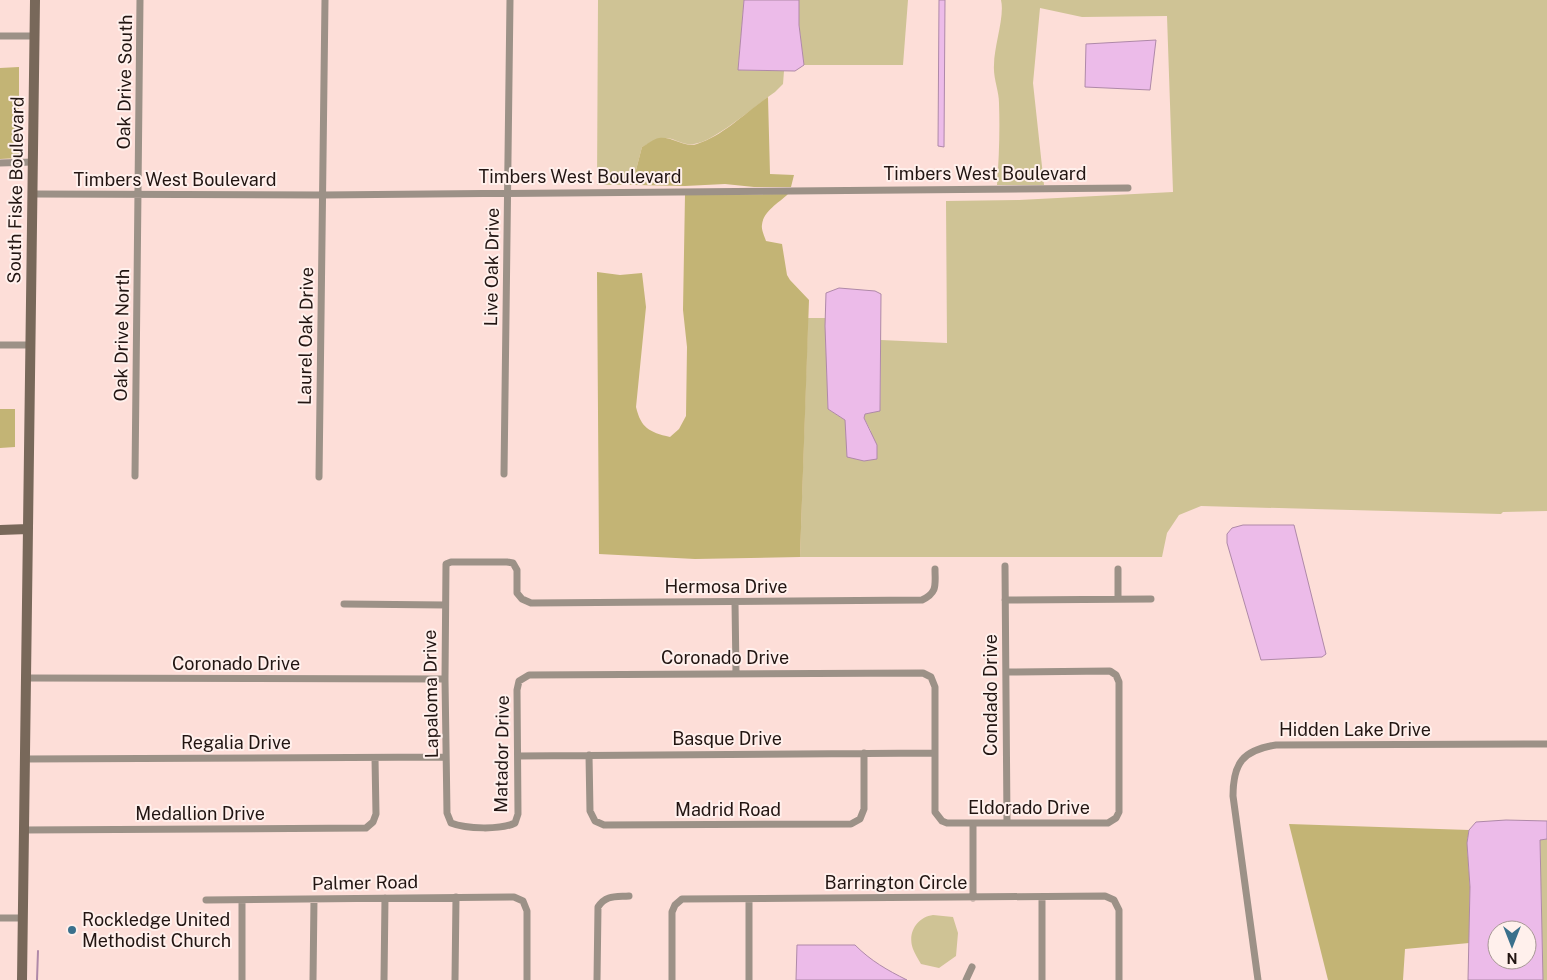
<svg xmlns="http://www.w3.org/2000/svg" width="1547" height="980" font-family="'Public Sans',sans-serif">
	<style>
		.green { fill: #cfc395 }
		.forest { fill: #c3b475 }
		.water { fill: #ecbbe9; stroke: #af89a8; fill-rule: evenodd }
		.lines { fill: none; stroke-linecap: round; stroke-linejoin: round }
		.stream { stroke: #af89a8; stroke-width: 2 }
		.street { stroke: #9c9187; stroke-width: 7 }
		.secondary { stroke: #78685a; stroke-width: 10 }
		.poi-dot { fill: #3a708c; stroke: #fff0ec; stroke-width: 2 }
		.labels { text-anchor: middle; stroke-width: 4; stroke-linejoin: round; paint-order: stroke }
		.street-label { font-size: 18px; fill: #221512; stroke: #fff0ec }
		.poi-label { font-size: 18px; fill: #221512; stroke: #fff0ec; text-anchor: start }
	</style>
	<rect width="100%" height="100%" fill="#fdded8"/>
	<path class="green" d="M598,0H744L738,70L784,71L783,84L775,92C756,105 714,142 694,144C684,146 676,139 667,138C657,137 650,143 642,147L636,170L635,185H597Z
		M799,0H908L903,65H804L799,25Z
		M1001,0H1547V511L1503,512L1501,514L1201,506L1179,515L1167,533L1162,557H800L808,318H826L828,409L845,420L871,431L864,418L865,414L880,410L881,340L947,343L946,201L1019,200L1173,192L1167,16L1082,17L1040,8L1033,83L1044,185H997C999,158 1000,131 999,103C999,91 993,78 994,65C994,46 1005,16 1001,0Z
		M1547,839V980H1543L1540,840Z
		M933,915L953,917L958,933L956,956L939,968L921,964C918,959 915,954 913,949C907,933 917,917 933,915Z"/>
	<path class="forest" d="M19,67V158L0,159V68Z
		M768,97L770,174L794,175L791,187H754L725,184L685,186L635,185L636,170L642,147C648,144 653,139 659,138C672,136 684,148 697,144C723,136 746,112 768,97Z
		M788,194C779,203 763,211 762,225C761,230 765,237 766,241L782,244L787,275L790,280L809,300L800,557L695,559L599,554L597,272L620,275L642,273L646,307L636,407C641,428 649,432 670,437L679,429L686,416L687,347L683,310L685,195Z
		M0,409H15V447L0,448Z
		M1289,824L1469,830L1467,843L1470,887L1469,943L1405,949L1403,980H1328Z"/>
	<path class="water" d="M744,0H799V25L804,65L795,71L738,70Z
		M939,0H945L944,147L938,146Z
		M1156,40L1150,90L1085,87L1086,44Z
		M839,288L875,291L881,294L880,411L865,414L864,418L877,445V459L864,461L847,457L845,420L828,409L825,326L826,293Z
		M1243,525H1294L1326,654L1322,657L1261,660L1227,543V534L1232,528Z
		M1506,820L1547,821V839L1540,840L1543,980H1468L1470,887L1467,843L1469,830L1476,822ZM1497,930H1527V960H1497Z
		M797,945H855C871,961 887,970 907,980H796Z"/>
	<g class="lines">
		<path class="stream" d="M37,980L38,951"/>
		<path class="street" d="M0,36H35
			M0,163L33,162
			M33,194L323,195L1128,188
			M0,345H31
			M504,474L510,0
			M135,476L140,0
			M319,477L325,0
			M1005,566L1007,823
			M935,569C935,585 938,592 922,600L531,603L522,599L517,593V570L513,563L507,562H451L446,564L445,679L447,813L451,823C466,829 501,830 515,823L518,814L517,690L519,681L529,675L923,673L931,677L935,687V812L942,821L947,823H1108L1116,818L1119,812V682L1116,675L1110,671L1006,672
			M1118,569V599
			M1005,600L1151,599
			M735,602L736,673
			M344,604L445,605
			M26,678L445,679
			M589,755L590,811L595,821L604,825L851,824L860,819L864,809V753
			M518,756L935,753
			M26,759L446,757
			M973,824V898
			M24,830L366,828L373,822L376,814L375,758
			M1042,897V980
			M206,900L514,897L523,901L527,911V980
			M0,918H23
			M242,980V900
			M313,980L314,899
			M384,980L385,898
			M455,980L456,897
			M597,980L598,907C606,895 615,897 629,896
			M672,980V912L675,905L682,899L1105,896L1114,900L1119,910V980
			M749,980V899
			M966,980L972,967
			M1258,980L1233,796C1233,763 1243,750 1276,745L1547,744"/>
		<path class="secondary" d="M0,530L28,529
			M22,980L35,0"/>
	</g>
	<circle class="poi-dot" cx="72" cy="930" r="5"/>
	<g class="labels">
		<g class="street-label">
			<text transform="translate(125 82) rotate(-89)" y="6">Oak Drive South</text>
			<text x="985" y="180">Timbers West Boulevard</text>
			<text x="580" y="183">Timbers West Boulevard</text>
			<text x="175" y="186">Timbers West Boulevard</text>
			<text transform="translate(16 190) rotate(-89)" y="6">South Fiske Boulevard</text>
			<text transform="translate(492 267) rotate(-89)" y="6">Live Oak Drive</text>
			<text transform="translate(122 335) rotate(-89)" y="6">Oak Drive North</text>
			<text transform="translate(306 336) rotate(-89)" y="6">Laurel Oak Drive</text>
			<text x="726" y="593">Hermosa Drive</text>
			<text x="725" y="664">Coronado Drive</text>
			<text x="236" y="670">Coronado Drive</text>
			<text transform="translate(431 694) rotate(-91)" y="6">Lapaloma Drive</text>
			<text transform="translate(991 695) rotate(-90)" y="6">Condado Drive</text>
			<text x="1355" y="736">Hidden Lake Drive</text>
			<text x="727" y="745">Basque Drive</text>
			<text x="236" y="749">Regalia Drive</text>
			<text transform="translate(502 754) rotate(-89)" y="6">Matador Drive</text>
			<text x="1029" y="814">Eldorado Drive</text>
			<text x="728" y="816">Madrid Road</text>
			<text x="200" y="820">Medallion Drive</text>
			<text transform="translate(365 883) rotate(-1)" y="6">Palmer Road</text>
			<text x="896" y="889">Barrington Circle</text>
		</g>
		<g class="poi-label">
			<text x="82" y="926">Rockledge United<tspan x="82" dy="21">Methodist Church</tspan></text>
		</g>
	</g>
	<g transform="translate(1512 945) rotate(180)"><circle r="24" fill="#fff0ec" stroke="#a79895"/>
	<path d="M0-4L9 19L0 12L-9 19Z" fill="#3a708c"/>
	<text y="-8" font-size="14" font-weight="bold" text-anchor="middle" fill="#221512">N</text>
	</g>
</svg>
